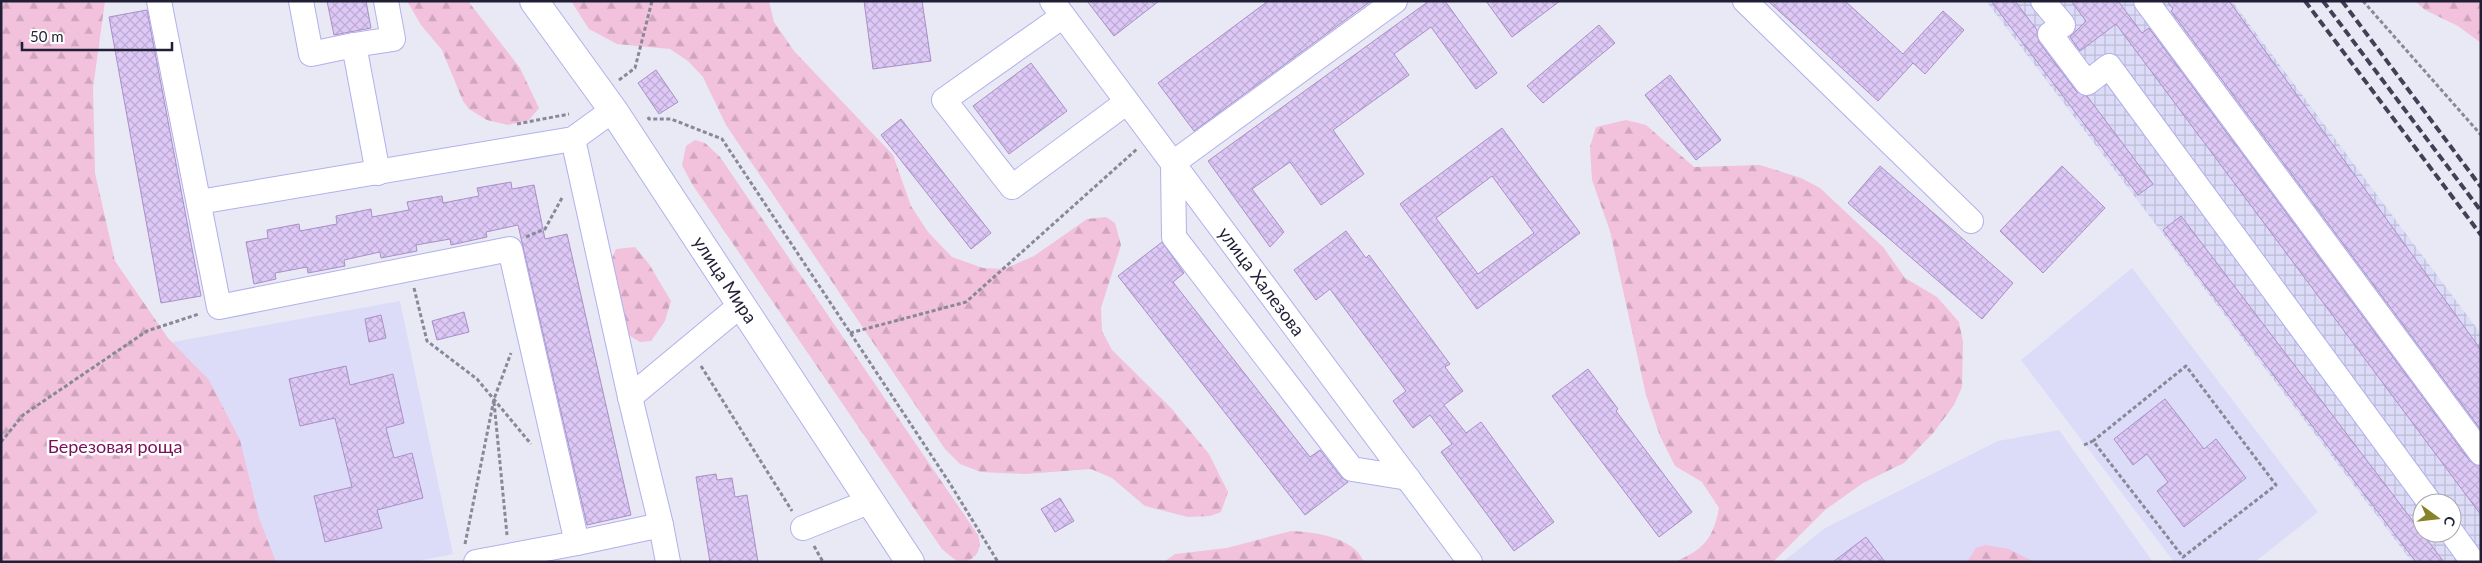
<svg xmlns="http://www.w3.org/2000/svg" width="2482" height="563" font-family="Lato,sans-serif">
	<style>
		.built { fill: #dcdcf8 }
		.industrial { fill: url(#industrial-grid); fill-rule: evenodd }
		.forest { fill: url(#forest-firs) }
		.building { fill: url(#building-cross-hatch); stroke: #a98fc6; fill-rule: evenodd }
		.lines { fill: none; stroke-linecap: round; stroke-linejoin: round }
		.minor-casing { stroke: #b2b0eb; stroke-width: 26 }
		.major-casing { stroke: #b2b0eb; stroke-width: 30 }
		.path { stroke: #889; stroke-width: 3; stroke-dasharray: 4 2.5; stroke-linecap: butt }
		.minor { stroke: #fff; stroke-width: 24 }
		.major { stroke: #fff; stroke-width: 28 }
		.rail { stroke: #414155; stroke-width: 4; stroke-dasharray: 8 4; stroke-linecap: butt }
		.labels { text-anchor: middle; stroke-width: 5; stroke-linejoin: round; paint-order: stroke }
		.street-label { font-size: 18px; fill: #201f35; stroke: #fff }
		.park-label { font-size: 18px; fill: #7b0e58; stroke: #fff }
	</style>
	<defs>
		<pattern id="industrial-grid" width="8" height="8" patternUnits="userSpaceOnUse" patternTransform="scale(1.25)"><rect width="8" height="8" fill="#dcdcf8"/><path d="M0 4h8M4 0v8" fill="none" stroke="#bcbcd5"/></pattern>
		<pattern id="forest-firs" width="22" height="20" patternUnits="userSpaceOnUse" patternTransform="scale(1.25)"><rect width="22" height="20" fill="#f2c1db"/><path d="M5 1l3.5 6h-7zM16 11l3.5 6h-7z" fill="#cfa5bd"/></pattern>
		<pattern id="building-cross-hatch" width="8" height="8" patternUnits="userSpaceOnUse" patternTransform="scale(1.25)"><rect width="8" height="8" fill="#ddc8f6"/><path d="M0 0l8 8M0 8l8-8" fill="none" stroke="#bdabd4"/></pattern>
	</defs>
	<rect width="100%" height="100%" fill="#e8e9f5"/>
	<path class="built" d="M2132,268L2318,512L2255,562H2174L2021,360Z
		M400,301L453,554L413,562H130L89,357Z
		M2059,430L2153,562H1783L1825,528L1998,441Z"/>
	<path class="industrial" d="M1986,1H2232L2481,334V562H2412ZM2422,503H2452V533H2422Z"/>
	<path class="forest" d="M1,1H105L93,88L95,173L115,261L168,338L209,380L240,440L259,518L276,562H1Z
		M407,1H468L520,68L539,108L529,120L508,125L487,120L469,109L463,101L442,50L421,25Z
		M571,1H769L774,22L794,51L893,155L911,206L928,232L952,257L983,268L1004,269L1034,256L1087,219L1106,217L1115,223L1121,245L1101,308L1102,331L1112,350L1172,409L1209,454L1228,492L1221,512L1210,516L1188,517L1145,506L1112,478L1091,469L1025,474L981,472L960,464L945,449L726,125L703,77L688,61L670,49L617,44L589,29Z
		M2415,1H2481V43L2458,26L2425,10Z
		M1626,120L1646,125L1694,167L1760,165L1801,178L1820,188L1883,247L1905,278L1937,297L1959,322L1963,342L1962,387L1954,405L1934,432L1904,463L1863,483L1825,510L1773,562H1675C1704,549 1713,539 1719,508L1702,482L1675,466L1660,436L1646,395L1610,231L1592,180L1590,147L1596,127Z
		M695,140L705,143L720,157L978,535C983,549 976,563 958,561C952,558 947,553 942,549L692,184L682,165L686,146Z
		M635,247L649,264L671,301L665,321L651,341L640,342L622,331L608,267L616,249Z
		M1291,531C1315,532 1354,537 1364,562H1164L1175,554L1227,548Z
		M1985,545L2009,549L2034,562H1967L1976,548Z"/>
	<path class="building" d="M327,1H366L371,28L334,35Z
		M864,1H922L931,61L873,69Z
		M1087,1H1159L1114,36Z
		M1268,1H1371L1194,131L1158,83Z
		M1429,1H1445L1497,73L1476,89L1431,27L1394,54L1409,75L1333,130L1364,174L1321,205L1290,162L1252,189L1284,232L1270,247L1208,161Z
		M1486,1H1560L1512,37Z
		M1768,1H1845L1903,54L1943,11L1964,30L1925,74L1913,63L1878,101Z
		M1991,1H2015L2037,30L2039,42L2076,91L2087,96L2153,184L2138,195Z
		M2071,1H2118L2142,33L2149,28L2470,461L2481,466V515L2116,24L2080,51L2070,37L2086,21Z
		M2167,1H2229L2481,350V430L2171,11L2173,9Z
		M147,10L201,296L161,303L109,17Z
		M1599,25L1615,43L1543,103L1527,86Z
		M1031,63L1067,111L1009,154L973,106Z
		M656,70L678,102L659,114L638,83Z
		M1670,75L1721,140L1696,160L1645,95Z
		M901,119L991,233L971,249L881,135Z
		M1502,128L1580,233L1477,309L1400,204ZM1492,176L1534,233L1478,274L1436,218Z
		M1880,166L2013,283L1982,319L1848,203Z
		M2062,166L2105,208L2043,273L2000,231Z
		M511,182L512,189L534,185L545,239L567,234L631,515L587,525L518,225L486,232L487,237L451,245L450,239L416,245L417,251L381,258L380,252L344,260L345,266L308,273L307,267L275,273L276,279L254,284L246,242L268,238L267,230L299,224L300,231L337,224L336,216L371,209L372,217L409,210L407,202L442,196L443,203L479,196L477,188Z
		M2181,216L2422,533L2444,562H2416L2163,230Z
		M1346,231L1366,258L1369,255L1450,364L1445,367L1463,391L1444,405L1466,433L1481,422L1554,522L1514,551L1441,452L1452,444L1430,415L1413,428L1393,401L1406,391L1330,289L1316,300L1294,270Z
		M1162,242L1184,273L1173,282L1310,457L1320,450L1341,477L1348,482L1305,515L1118,276Z
		M464,312L469,332L437,340L432,321Z
		M381,315L386,338L369,342L365,319Z
		M346,366L350,385L393,374L404,423L386,428L394,458L412,453L423,498L377,510L382,528L325,542L314,496L352,487L335,418L300,426L289,379Z
		M1588,369L1618,409L1616,411L1692,512L1659,537L1552,396Z
		M2165,399L2204,449L2216,439L2246,478L2184,527L2157,491L2168,482L2147,454L2133,465L2114,439Z
		M716,474L717,480L732,478L735,497L747,495L758,562H710L696,477Z
		M1060,498L1074,521L1055,532L1041,509Z
		M1866,537L1885,562H1833Z"/>
	<g class="lines">
		<g class="minor-casing">
			<g id="minor">
				<path d="M159,1L219,307L510,249L577,543L476,562"/>
				<path d="M301,1L311,54L354,45L378,173"/>
				<path id="s1" d="M1052,1L1470,562"/>
				<path d="M1395,1L1173,163L1174,237L1352,469L1408,478"/>
				<path d="M1745,1L1971,221"/>
				<path d="M2043,1L2063,25L2050,34L2087,83L2109,66L2430,503"/>
				<path d="M2146,1L2481,453"/>
				<path d="M1063,16L944,100L1012,187L1127,102"/>
				<path d="M354,45L393,39L386,1"/>
				<path d="M573,139L630,397L661,525"/>
				<path d="M199,202L573,139L613,110"/>
				<path d="M630,397L742,304"/>
				<path d="M803,528L871,501"/>
				<path d="M2452,533L2473,562"/>
				<path d="M577,543L661,525L668,562"/>
			</g>
		</g>
		<g class="major-casing">
			<g id="major">
				<path id="s2" d="M534,1L613,110L910,562"/>
			</g>
		</g>
		<path class="path" d="M2363,1L2481,135
			M619,80L635,68L652,1
			M648,117L649,119H671L722,139L949,482L998,562
			M517,124L569,114
			M526,237L545,229L563,196
			M414,288L427,341L477,379L531,444
			M850,333L966,302L1137,149
			M701,366L792,511
			M494,402L507,535
			M1,442L23,415L147,331L199,314
			M2084,445L2093,441L2183,557L2276,485L2186,366L2093,441
			M465,544L494,399L511,353
			M814,546L823,562"/>
		<use href="#minor" class="minor"/>
		<use href="#major" class="major"/>
		<path class="rail" d="M2305,1L2481,235
			M2323,1L2481,211
			M2342,1L2481,187"/>
	</g>
	<g class="labels">
		<g class="street-label">
			<text dy="6" stroke="none"><textPath href="#s2" startOffset="338">улица Мира</textPath></text>
			<text dy="6" stroke="none"><textPath href="#s1" startOffset="350">улица Халезова</textPath></text>
		</g>
		<g class="park-label">
			<text x="115" y="453">Березовая роща</text>
		</g>
	</g>
	<rect width="2482" height="563" fill="none" stroke="#201f35" stroke-width="5"/>
	<g transform="translate(2437 518) rotate(105)"><circle r="24" fill="#ffffff" stroke="#a6a5ae"/>
	<path d="M0-4L9 19L0 12L-9 19Z" fill="#88822a"/>
	<text y="-8" font-size="14" font-weight="bold" text-anchor="middle" fill="#201f35">С</text>
	</g>
	<path d="M22 42v8h150v-8" fill="none" stroke="#201f35" stroke-width="2.5"/>
	<text x="30" y="42" font-size="15" fill="#201f35" stroke="#ffffff" stroke-width="4" paint-order="stroke">50 m</text>
</svg>
